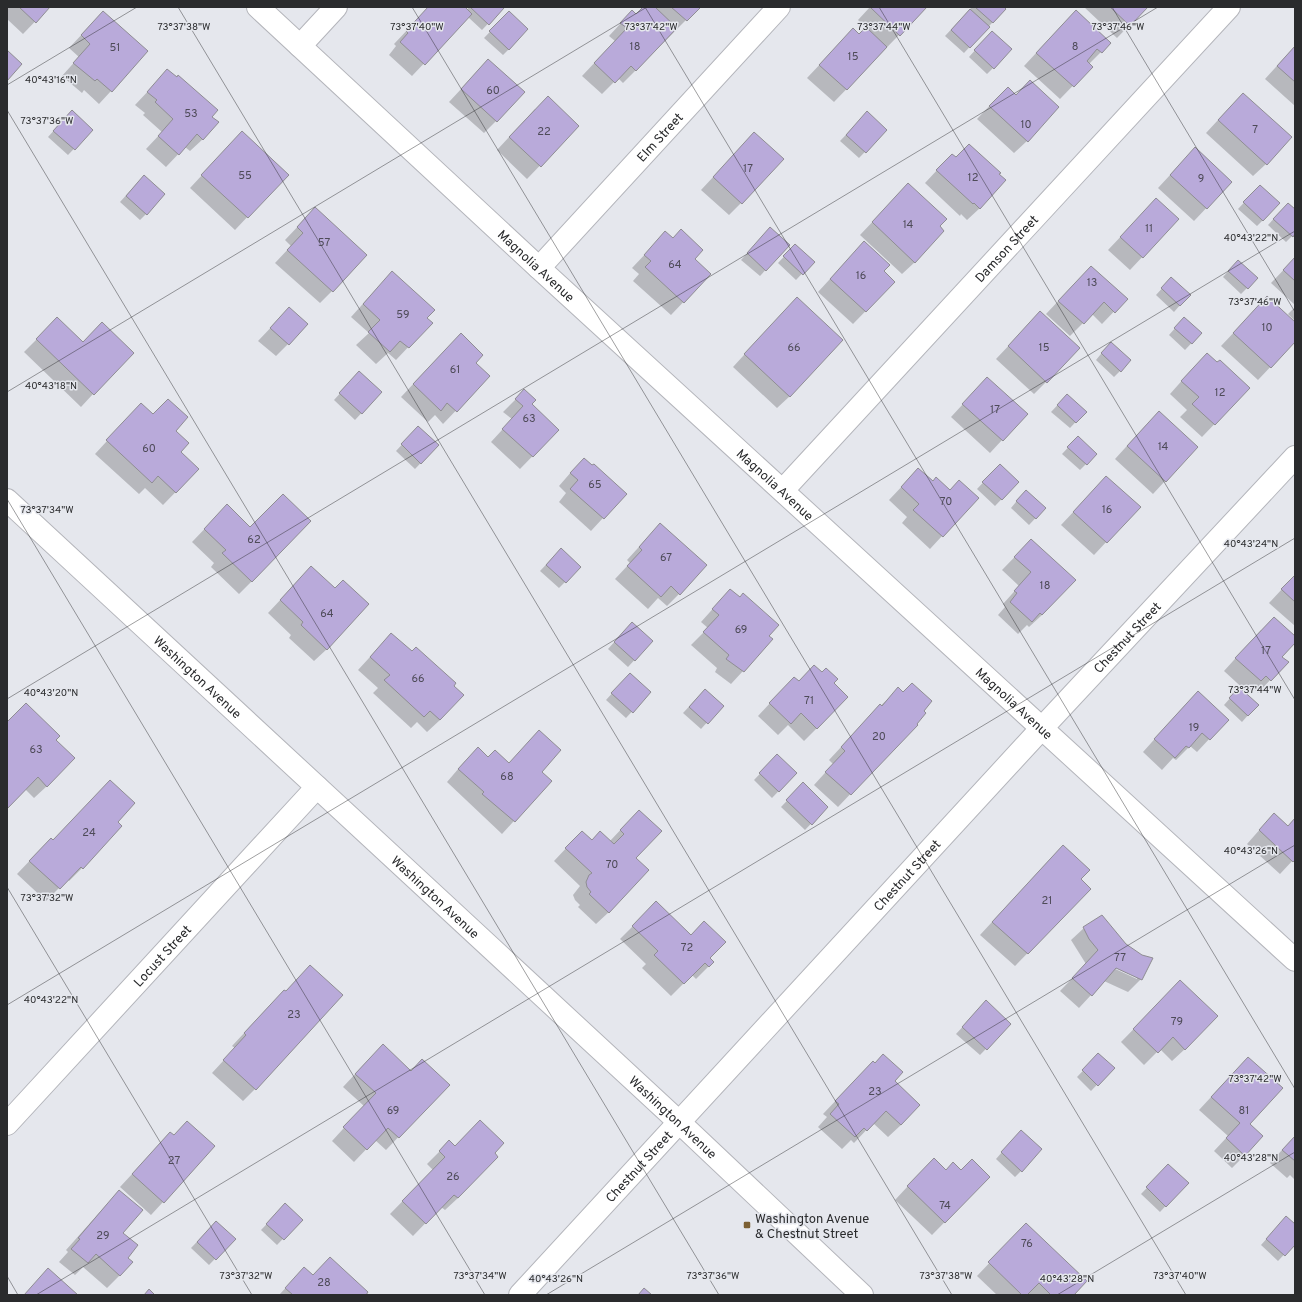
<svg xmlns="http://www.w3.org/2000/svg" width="1302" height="1302" font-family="Overpass,sans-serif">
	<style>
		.shadow { fill: #0003; fill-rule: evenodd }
		.building { fill: #b9aada; stroke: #8f8d93 }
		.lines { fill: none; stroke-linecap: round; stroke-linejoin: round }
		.minor-casing { stroke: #b4b5bb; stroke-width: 24 }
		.major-casing { stroke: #b4b5bb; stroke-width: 24 }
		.minor { stroke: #fff; stroke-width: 22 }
		.major { stroke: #fff; stroke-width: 22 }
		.ticks { fill: none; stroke: #2a2b2d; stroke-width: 1; stroke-opacity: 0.45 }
		.poi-dot { fill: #7c6033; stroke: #e5e7ed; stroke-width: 1.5 }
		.labels { text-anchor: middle; stroke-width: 3; stroke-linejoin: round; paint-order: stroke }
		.number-label { font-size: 11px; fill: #4e4b58 }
		.street-label { font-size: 13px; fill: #2a2b2d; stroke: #e5e7ed }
		.poi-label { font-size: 13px; fill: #2a2b2d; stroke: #e5e7ed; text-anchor: start }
		.ticks-label { font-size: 10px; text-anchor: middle; fill: #2a2b2d; stroke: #e5e7ed; stroke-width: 3; stroke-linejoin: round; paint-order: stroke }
	</style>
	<rect width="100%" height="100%" fill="#e5e7ed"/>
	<path class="shadow" d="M7,7H49L23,34L7,19Z
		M429,7H463L467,10L469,7L503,8L482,30L468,17L412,76L389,55L396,46L394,44Z
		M644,7H699L623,83L618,78L602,94L582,76L615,41L609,36L632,11L636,15Z
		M870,7H926L834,102L807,78L841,42L859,35L866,28L858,20Z
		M972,7H1002L1005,9L964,53L945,36Z
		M1084,7H1147L1117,38Z
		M103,12L111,91L99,104L84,90L82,93L62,76L79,57L69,48Z
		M509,12V49L503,55L484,38Z
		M1063,24L1110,43L1089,64L1091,67L1060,99L1024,66Z
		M986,38L993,68L987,74L969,57Z
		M1295,46V106L1265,79Z
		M488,60L496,121L484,133L449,102Z
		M167,71L211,117L203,139L190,151L185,147L166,167L146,149L162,132L143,115L145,113L135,105Z
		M995,100L1027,141L1014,153L977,119Z
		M1231,106L1266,164L1253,176L1206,133Z
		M535,109L578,126L527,179L497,150Z
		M66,117L92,130L68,155L48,137Z
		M861,119L886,130L859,158L840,141Z
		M230,145L287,175L235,230L190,188Z
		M742,146L741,203L729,215L701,190Z
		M1183,161L1231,182L1194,221L1158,188Z
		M939,168L998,174L980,208L967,220L961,214L960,216L925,183Z
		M138,182L146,214L140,220L120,202Z
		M1254,192L1263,220L1257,226L1238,209Z
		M896,197L938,226L915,262L902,274L860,235Z
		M1282,210H1295V233L1286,242L1268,225Z
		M1144,212L1178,219L1130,270L1108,250Z
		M303,221L332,291L320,303L275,263L291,246L285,240Z
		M665,233L710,274L671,315L633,281L639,274L632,268Z
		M765,234L789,245L760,276L741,260Z
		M795,245L813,262L796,280L778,263Z
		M852,255L883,271L894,282L853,324L818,292Z
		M1295,258V305L1271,283Z
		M1232,267L1257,278L1241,294L1223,277Z
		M1079,279L1126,299L1102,324L1092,314L1070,336L1046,314Z
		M380,285L431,323L396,360L388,353L376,364L356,345L369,333L351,317Z
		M1165,285L1189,295L1174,312L1156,295Z
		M1295,307V321L1288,314Z
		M1255,310L1295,324V341L1258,380L1221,346Z
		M784,311L790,396L777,408L733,367Z
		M1184,318L1201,333L1185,350L1169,335Z
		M277,321L288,344L276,356L258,341Z
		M1028,325L1046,382L1034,394L996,359Z
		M45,331L93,394L81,407L24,352Z
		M448,347L474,363L489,376L443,424L435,415L428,422L401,397Z
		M1105,349L1120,371L1114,377L1096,360Z
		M1194,367L1249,388L1202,437L1180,417L1187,410L1170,394Z
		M353,379L381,392L355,420L334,400Z
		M524,391L530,404L558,430L520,469L491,442L512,419L503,412Z
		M975,391L1026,414L990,453L951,417Z
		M1067,395L1085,412L1070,428L1051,412Z
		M153,415L175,431L179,452L198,469L163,505L145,488L139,494L95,454L129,417Z
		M1146,425L1165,481L1153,494L1115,459Z
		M418,427L438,445L415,469L396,451Z
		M1078,437L1096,454L1080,470L1062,454Z
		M572,471L625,494L591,531L559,502L566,493L559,486Z
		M994,471L1018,482L995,506L977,489Z
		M906,482H933L950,491L942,536L930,549L902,523L907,517L889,500Z
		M1094,490L1139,507L1094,555L1061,525Z
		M1020,497L1045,508L1029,525L1011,508Z
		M215,518L250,528L252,581L239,594L211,567L214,563L192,542Z
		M648,537L679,594L667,606L658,598L648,609L615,579L630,563L627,560Z
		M1031,540L1042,615L1029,627L1027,625L1018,634L998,615L1005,607L1003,604L1019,586L1002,570Z
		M555,555L580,567L559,588L540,571Z
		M1295,575V626L1269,603Z
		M299,580L327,649L314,661L289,638L291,635L268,613Z
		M718,603L767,636L743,671L731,684L715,672L717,668L691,645L708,628L701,622Z
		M626,629L652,641L628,667L608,649Z
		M1261,630L1295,637V642L1281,657L1287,662L1258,693L1253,688L1248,693L1224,671Z
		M391,634L440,720L427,732L417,722L411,728L373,693L378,688L358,670Z
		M624,680L650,692L626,718L606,700Z
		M799,682L833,683L817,728L804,741L788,725L778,735L758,716L782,690Z
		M1239,688L1257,705L1242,722L1224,705Z
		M898,689L923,711L916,725L838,807L814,785L833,764L829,760L868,718Z
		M699,696L722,706L701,729L683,713Z
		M1185,705L1227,720L1197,752L1190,746L1176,760L1173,758L1162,770L1143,752Z
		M7,723L55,740L47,786L34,798L25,789L7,807Z
		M777,756L796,773L772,798L754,780Z
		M488,758L540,772L550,781L502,834L447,782L465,761Z
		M803,784L827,807L805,830L781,807Z
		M1295,818V858L1280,874L1247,844L1262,827H1287Z
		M116,822L121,826L82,868L69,881L68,879L46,901L17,874L38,852L53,841Z
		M626,824L635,858L609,912L596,924L578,907L580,905L575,900L573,895L580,886L554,861L570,844L591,841H610Z
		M1050,859L1090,889L1015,966L980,935Z
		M656,903L713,962L696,979L692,975L671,996L642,968L646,964L620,939Z
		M1084,928L1141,979L1128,992L1104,981L1079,1008L1060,991L1086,964L1071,940ZM1112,966L1137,977V979L1111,967Z
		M286,992L255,1089L243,1101L212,1073L235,1048L232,1046L272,1003Z
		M1168,994L1185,1049L1172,1061L1160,1049L1144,1065L1121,1042Z
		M980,1008L1010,1024L980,1055L956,1034Z
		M1099,1054L1113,1068L1091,1091L1077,1077Z
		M370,1058L448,1085L386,1150L375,1140L354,1162L332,1141L364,1106L343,1087Z
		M1236,1070L1249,1124L1245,1155L1232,1168L1214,1151L1228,1136L1199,1110Z
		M860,1075L894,1082L901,1125L888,1137L873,1123L854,1143L851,1140L842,1149L818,1127L827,1117L823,1114Z
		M1295,1136V1180L1290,1175L1287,1178L1270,1163Z
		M1015,1137L1021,1171L1015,1177L996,1159Z
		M449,1142L458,1198L445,1210L441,1207L413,1236L390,1214L433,1170L427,1164Z
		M158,1146L163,1202L151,1215L120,1187Z
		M1168,1166L1187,1183L1160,1212L1141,1194Z
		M945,1171L961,1172L989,1177L932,1235L895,1200L921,1172Z
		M107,1204L122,1233L126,1258L120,1275L107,1288L83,1267L75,1275L59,1262L68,1252L66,1250Z
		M285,1205L301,1220L277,1245L261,1230Z
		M216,1222L234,1239L209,1265L191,1248Z
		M1280,1224L1295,1226V1243L1278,1261L1261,1245Z
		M1014,1237L1072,1295H997L977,1276Z
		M330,1258L364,1295H279L292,1281L312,1276Z"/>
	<path class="building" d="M19,7H50L36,23Z
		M428,7H465L472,14L425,65L400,42L408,33L406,31Z
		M470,7H503L504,8L489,25Z
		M643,7H655L677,28L636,71L631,66L615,83L594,63L627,28L620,23L632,10L636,14Z
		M671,7H701L687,21Z
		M870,7H927L900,36Z
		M975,7H1004L1006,9L993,23Z
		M1110,7H1148L1130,26Z
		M970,9L990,27L970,48L951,30Z
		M1076,10L1111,43L1102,53L1097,49L1087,61L1093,67L1074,87L1036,53Z
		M103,11L148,51L112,92L97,79L95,81L73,63L90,44L81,35Z
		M509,11L528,29L509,50L489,31Z
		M866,27L887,47L847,90L819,65L853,28L859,34Z
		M992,31L1012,49L994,69L974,50Z
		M1295,46V82L1277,66Z
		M7,50L22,64L7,81Z
		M488,59L525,92L497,122L461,89Z
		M167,69L177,77L178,75L218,110L212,117L219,122L203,140L197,134L179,155L158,136L173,119L155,102L157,100L147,92Z
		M1030,80L1059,107L1028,142L989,106L1008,87L1016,95Z
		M1243,93L1292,137L1267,165L1218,120Z
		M548,96L579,126L541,167L509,137Z
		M72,110L93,130L75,150L53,131Z
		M867,111L887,130L866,153L846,135Z
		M242,131L289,175L248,218L201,175Z
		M754,132L784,159L742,204L713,177Z
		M969,144L1001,173L999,174L1006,180L980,209L974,203L973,204L936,170L952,154L956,157Z
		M1195,147L1232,182L1207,209L1170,175Z
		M144,175L165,194L147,215L126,196Z
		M908,183L947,219L940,226L944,231L915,263L872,222Z
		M1260,185L1280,203L1263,221L1243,202Z
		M1156,198L1179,219L1143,258L1120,237Z
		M1288,203L1295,209V234L1293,237L1273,219Z
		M315,207L367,255L333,292L287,250L303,233L297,227Z
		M770,227L790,245L766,271L747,253Z
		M681,229L703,250L695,259L711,274L684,303L645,267L651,261L644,255L665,231L673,238Z
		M864,241L890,265L884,271L895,282L866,312L830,279Z
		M795,244L815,262L803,275L783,256Z
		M1295,257V281L1283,270Z
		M1238,260L1258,278L1248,289L1228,271Z
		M1091,266L1128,299L1115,313L1104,302L1084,324L1058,301Z
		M392,271L435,310L427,318L433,323L409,348L400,341L390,352L368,332L380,320L363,304Z
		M1171,277L1191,295L1180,306L1161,288Z
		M1267,296L1295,322V342L1271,368L1233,333Z
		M797,297L843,340L790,397L744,354Z
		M289,307L308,324L289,345L270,328Z
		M1040,311L1080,348L1047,383L1008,346Z
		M57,317L83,342L102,322L134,353L94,395L36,339Z
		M1184,317L1202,333L1192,344L1174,328Z
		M461,333L483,355L476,363L490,376L457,412L447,403L441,411L413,384Z
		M1111,342L1131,360L1121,372L1101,353Z
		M1207,353L1217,362L1220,360L1250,388L1215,425L1192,404L1199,397L1181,381Z
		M359,371L382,392L362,414L339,393Z
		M987,377L1028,414L1003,441L962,404Z
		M524,389L536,400L532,404L559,430L533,457L502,429L523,406L515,399Z
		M1067,394L1087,412L1076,423L1057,405Z
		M168,399L188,417L176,431L189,443L181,452L199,469L176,493L158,476L152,483L106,440L141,403L153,414Z
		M1159,411L1198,447L1166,482L1127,446Z
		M418,426L439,445L421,464L401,444Z
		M1078,436L1097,454L1087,465L1067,447Z
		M584,458L592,465L594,464L627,494L604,519L570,489L578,480L570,473Z
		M1000,464L1019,482L1002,500L982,482Z
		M918,468L933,481L936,477L950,490L959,480L979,498L943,537L913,510L919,504L901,487Z
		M1106,476L1141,507L1107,543L1073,512Z
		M1026,490L1046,508L1036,519L1016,501Z
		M283,494L311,521L252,582L222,553L226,550L204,529L227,504L250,527Z
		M660,523L707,565L680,595L671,586L661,597L627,566L642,550L639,547Z
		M1031,539L1076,580L1042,615L1040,613L1032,622L1010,602L1017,593L1014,591L1031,572L1014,557Z
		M561,548L581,567L566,583L546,565Z
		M311,566L335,588L343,580L369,604L327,650L301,625L303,622L280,600Z
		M1295,575V602L1281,589Z
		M730,589L740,597L743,593L779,625L769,636L773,639L744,672L726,659L729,655L703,632L719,615L712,609Z
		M1274,617L1295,636V643L1282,657L1289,662L1271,681L1266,676L1261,681L1235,658Z
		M632,622L653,641L635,661L614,642Z
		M391,633L412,651L416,647L456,683L454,686L464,695L440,720L430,711L424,717L384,680L390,675L370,657Z
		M814,665L822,672L826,668L838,679L834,683L848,697L817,729L801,713L791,724L769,703L794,677L799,681Z
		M630,673L651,692L633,713L611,693Z
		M912,683L932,701L924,711L926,713L917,724L918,725L851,795L825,772L845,751L841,747L880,704L882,706L898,687L903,692Z
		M1239,687L1259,705L1248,716L1229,698Z
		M705,689L724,706L708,724L689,707Z
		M1198,691L1229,720L1210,740L1202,733L1189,748L1186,746L1175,758L1154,739Z
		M26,703L60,736L56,740L75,758L47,787L38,777L7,809V722Z
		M539,730L561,750L542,772L552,781L515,822L482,794L484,792L458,769L478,747L488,757L495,750L509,763Z
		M777,754L797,773L779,792L759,773Z
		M110,780L135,803L118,822L122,826L83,869L81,867L60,889L29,861L51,838L53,840Z
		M803,782L828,807L812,825L786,800Z
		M639,810L662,831L636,858L649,870L609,913L589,894L591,892L587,887L586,882L589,875L592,873L565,848L582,831L592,840L600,831L614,844L624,834L620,830Z
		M1274,813L1288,826L1295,818V860L1293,862L1259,830Z
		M1063,845L1090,870L1081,879L1091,889L1028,954L992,922Z
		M656,901L691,935L704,921L726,942L710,958L714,962L709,967L705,963L684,984L654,955L658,951L632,926Z
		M1102,915L1126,944L1142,955L1153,958L1142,980L1116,968L1092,996L1072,978L1098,950L1089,939L1083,927Z
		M310,965L343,995L256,1090L223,1060L246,1035L244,1033L284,990L286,991Z
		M1180,980L1218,1016L1185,1050L1173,1037L1158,1053L1133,1029Z
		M986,1000L1011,1024L987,1050L962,1027Z
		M383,1044L411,1071L422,1059L450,1085L399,1138L388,1128L367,1150L343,1127L376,1093L355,1074Z
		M1098,1053L1115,1068L1098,1086L1082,1070Z
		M883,1054L903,1072L895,1081L920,1105L901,1125L886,1111L867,1131L864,1128L855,1137L830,1114L839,1104L835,1101L873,1061L875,1063Z
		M1248,1057L1283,1088L1250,1124L1263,1136L1245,1156L1226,1138L1240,1123L1211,1097Z
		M480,1120L504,1143L495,1153L498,1157L458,1198L454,1195L426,1224L402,1201L445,1157L439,1151L449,1140L455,1146Z
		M187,1121L215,1146L164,1203L132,1174L170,1132L174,1135Z
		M1021,1130L1042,1149L1022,1172L1001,1152Z
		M1295,1136V1161L1282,1150Z
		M934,1158L946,1170L953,1162L961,1170L972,1159L990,1177L945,1223L907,1186Z
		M1168,1164L1189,1183L1166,1207L1146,1187Z
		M119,1190L143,1210L123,1233L138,1245L128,1258L133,1262L120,1276L96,1254L88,1263L71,1249L80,1239L78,1238Z
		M285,1203L303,1220L284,1240L266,1224Z
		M1286,1216L1295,1224V1245L1285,1256L1266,1239Z
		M216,1221L236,1239L216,1260L197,1242Z
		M1026,1223L1087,1281L1074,1295H1051L1039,1283L1027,1295H1022L988,1262Z
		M330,1257L368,1292L366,1295H293L285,1288L304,1267L313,1275Z
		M48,1268L78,1295H24Z
		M644,1288L652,1295H638Z
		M149,1289L155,1295H144Z"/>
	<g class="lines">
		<g class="minor-casing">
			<g id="minor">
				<path id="s1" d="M258,7L539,268L1295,960"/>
				<path d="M300,46L336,7"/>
				<path id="s2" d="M539,268L779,7"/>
				<path id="s3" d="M783,490L1229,7"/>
				<path id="s4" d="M7,1124L317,787"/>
				<path id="s5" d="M520,1295L1042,728L1295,457"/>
			</g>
		</g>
		<g class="major-casing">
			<g id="major">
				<path id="s6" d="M7,500L679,1122L862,1295"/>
			</g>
		</g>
		<use href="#minor" class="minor"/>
		<use href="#major" class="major"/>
	</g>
	<path class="ticks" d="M178,7L952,1295M412,7L1186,1295M645,7L1295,1089M879,7L1295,700M1112,7L1295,312M7,85L137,7M7,110L719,1295M7,392L647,7M7,499L485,1295M7,699L1158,7M7,887L252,1295M7,1005L1295,231M7,1276L18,1295M36,1295L1295,538M546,1295L1295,845M1057,1295L1295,1152"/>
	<rect class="poi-dot" x="743" y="1221" width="8" height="8" rx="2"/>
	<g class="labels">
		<g class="number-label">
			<text x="635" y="50">18</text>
			<text x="1075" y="50">8</text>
			<text x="115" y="51">51</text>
			<text x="853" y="60">15</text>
			<text x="493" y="94">60</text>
			<text x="191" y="117">53</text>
			<text x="1026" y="128">10</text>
			<text x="1255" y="133">7</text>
			<text x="544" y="135">22</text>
			<text x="748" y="172">17</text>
			<text x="245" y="179">55</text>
			<text x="973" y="181">12</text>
			<text x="1201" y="182">9</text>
			<text x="908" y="228">14</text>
			<text x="1149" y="232">11</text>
			<text x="324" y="246">57</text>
			<text x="675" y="268">64</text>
			<text x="861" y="279">16</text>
			<text x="1092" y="286">13</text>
			<text x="403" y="318">59</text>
			<text x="1267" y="331">10</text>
			<text x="794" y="351">66</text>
			<text x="1044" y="351">15</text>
			<text x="455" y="373">61</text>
			<text x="1220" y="396">12</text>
			<text x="995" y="413">17</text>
			<text x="529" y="422">63</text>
			<text x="1163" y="450">14</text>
			<text x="149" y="452">60</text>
			<text x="595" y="488">65</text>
			<text x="946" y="505">70</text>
			<text x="1107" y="513">16</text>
			<text x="254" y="543">62</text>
			<text x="666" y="561">67</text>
			<text x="1045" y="589">18</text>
			<text x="327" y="617">64</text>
			<text x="741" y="633">69</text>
			<text x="1266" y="654">17</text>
			<text x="418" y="682">66</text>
			<text x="809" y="704">71</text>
			<text x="1194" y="731">19</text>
			<text x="879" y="740">20</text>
			<text x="36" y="753">63</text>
			<text x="507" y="780">68</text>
			<text x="89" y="836">24</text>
			<text x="612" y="868">70</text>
			<text x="1047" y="904">21</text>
			<text x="687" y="951">72</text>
			<text x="1120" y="961">77</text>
			<text x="294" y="1018">23</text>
			<text x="1177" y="1025">79</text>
			<text x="875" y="1095">23</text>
			<text x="393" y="1114">69</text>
			<text x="1244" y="1114">81</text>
			<text x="174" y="1164">27</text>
			<text x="453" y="1180">26</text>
			<text x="945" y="1209">74</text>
			<text x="103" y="1239">29</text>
			<text x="1027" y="1247">76</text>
			<text x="324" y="1286">28</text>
		</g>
		<g class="street-label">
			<text dy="5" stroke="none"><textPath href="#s2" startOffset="178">Elm Street</textPath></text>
			<text dy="5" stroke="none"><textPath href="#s3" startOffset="329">Damson Street</textPath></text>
			<text dy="5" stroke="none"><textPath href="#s1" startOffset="380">Magnolia Avenue</textPath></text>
			<text dy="5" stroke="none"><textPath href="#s1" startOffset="704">Magnolia Avenue</textPath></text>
			<text dy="5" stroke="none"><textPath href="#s5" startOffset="895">Chestnut Street</textPath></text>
			<text dy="5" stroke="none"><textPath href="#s6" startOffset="260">Washington Avenue</textPath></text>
			<text dy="5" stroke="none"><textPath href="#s1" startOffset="1028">Magnolia Avenue</textPath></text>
			<text dy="5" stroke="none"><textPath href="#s5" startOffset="571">Chestnut Street</textPath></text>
			<text dy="5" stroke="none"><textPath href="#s6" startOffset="584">Washington Avenue</textPath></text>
			<text dy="5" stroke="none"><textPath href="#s4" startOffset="229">Locust Street</textPath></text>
			<text dy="5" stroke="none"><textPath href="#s6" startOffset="908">Washington Avenue</textPath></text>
			<text dy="5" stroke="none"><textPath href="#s5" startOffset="175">Chestnut Street</textPath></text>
		</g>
		<g class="poi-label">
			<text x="755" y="1223">Washington Avenue<tspan x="755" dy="15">&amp; Chestnut Street</tspan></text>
		</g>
	</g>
	<g class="ticks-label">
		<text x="184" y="30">73°37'38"W</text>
		<text x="417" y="30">73°37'40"W</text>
		<text x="651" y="30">73°37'42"W</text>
		<text x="884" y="30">73°37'44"W</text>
		<text x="1118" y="30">73°37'46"W</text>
		<text x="51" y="83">40°43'16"N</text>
		<text x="47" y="124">73°37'36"W</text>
		<text x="1251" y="241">40°43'22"N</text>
		<text x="1255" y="305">73°37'46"W</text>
		<text x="51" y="389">40°43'18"N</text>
		<text x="47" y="513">73°37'34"W</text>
		<text x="1251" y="547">40°43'24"N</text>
		<text x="1255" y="693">73°37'44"W</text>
		<text x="51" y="696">40°43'20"N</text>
		<text x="1251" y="854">40°43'26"N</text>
		<text x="47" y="901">73°37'32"W</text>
		<text x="51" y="1003">40°43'22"N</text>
		<text x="1255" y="1082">73°37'42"W</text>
		<text x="1251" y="1161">40°43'28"N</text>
		<text x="246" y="1279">73°37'32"W</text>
		<text x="480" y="1279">73°37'34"W</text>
		<text x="713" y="1279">73°37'36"W</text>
		<text x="946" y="1279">73°37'38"W</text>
		<text x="1180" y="1279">73°37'40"W</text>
		<text x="556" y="1282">40°43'26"N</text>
		<text x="1067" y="1282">40°43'28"N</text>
	</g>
	<rect width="1302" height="1302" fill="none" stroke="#2a2b2d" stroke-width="16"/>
</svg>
